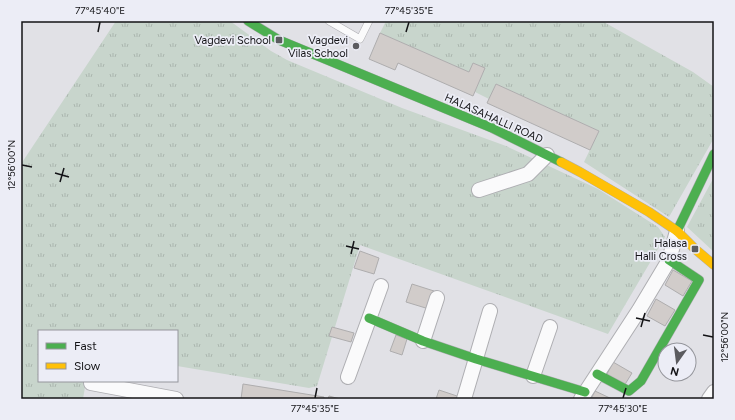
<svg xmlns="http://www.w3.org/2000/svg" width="735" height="420" font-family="Figtree,sans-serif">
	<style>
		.grass { fill: url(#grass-tufts) }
		.building { fill: #d1ccca; stroke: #aeadae }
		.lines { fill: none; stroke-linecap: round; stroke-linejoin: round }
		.lane-casing { stroke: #aeaeb2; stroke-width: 8 }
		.street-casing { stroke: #aeaeb2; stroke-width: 16 }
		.fast-casing { stroke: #aeaeb2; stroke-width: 10 }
		.slow-casing { stroke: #aeaeb2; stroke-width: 10 }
		.lane { stroke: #fafafb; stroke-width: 7 }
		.street { stroke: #fafafb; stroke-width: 14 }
		.fast { stroke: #4caf50; stroke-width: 9 }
		.slow { stroke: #ffc107; stroke-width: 9 }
		.ticks { fill: none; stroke: #131316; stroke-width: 1.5 }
		.poi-dot { fill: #5b5b5f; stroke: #ecedf6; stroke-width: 1.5 }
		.labels { text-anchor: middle; stroke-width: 3.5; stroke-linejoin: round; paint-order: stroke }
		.poi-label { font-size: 11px; fill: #131316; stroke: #ecedf6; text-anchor: end }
		.street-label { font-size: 11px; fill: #131316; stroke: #ecedf6 }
		.neatline { fill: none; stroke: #131316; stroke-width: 1.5 }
		.ticks-label { font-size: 10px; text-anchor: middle; fill: #131316 }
	</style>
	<defs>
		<pattern id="grass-tufts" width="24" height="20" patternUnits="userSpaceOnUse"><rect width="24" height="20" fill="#c8d5cc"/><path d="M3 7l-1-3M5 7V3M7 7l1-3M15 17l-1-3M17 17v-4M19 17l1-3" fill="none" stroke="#abb6ae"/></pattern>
	</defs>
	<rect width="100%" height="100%" fill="#e1e1e6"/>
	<path class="grass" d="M116,21H230L271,51L287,60L402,108L506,146L598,189L658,227L665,237L608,334L360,245L317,386L309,388L177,366V331H39V381H86L83,399H21V164Z
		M386,21H602L693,72L714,87V138L669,217L584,162L599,131L496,84L489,99L475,92L485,68L473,63L469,72L380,33Z
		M714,177V252L687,227Z"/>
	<path class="building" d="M380,33L469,72L473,63L485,68L473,96L398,63L395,70L369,59Z
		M496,84L599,131L590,150L487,103Z
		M360,251L379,258L374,274L354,268Z
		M673,270L692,281L683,296L665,285Z
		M412,284L434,291L429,309L406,302Z
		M656,299L675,310L665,326L647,316Z
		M332,327L354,333L351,342L329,336Z
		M396,335L407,339L402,355L390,351Z
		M613,362L632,373L624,386L606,376Z
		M243,384L324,397V399H241Z
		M439,390L460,397V399H436Z
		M595,391L612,399H591Z
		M329,396L340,399H328Z"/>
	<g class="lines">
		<g class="lane-casing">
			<path id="lane" d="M329,21L360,39L369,21"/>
		</g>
		<g class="street-casing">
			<path id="street" d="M479,190L528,174L547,155
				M423,341L437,298
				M533,376L550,327
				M348,377L381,286
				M91,383L176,399
				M464,399L490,311
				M581,399L639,310L669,260L677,231
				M709,399L714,392"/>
		</g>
		<g class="fast-casing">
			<path id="fast" d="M248,21L279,40L492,128L561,162
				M677,231L714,154
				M369,318L423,341L476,359L585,392
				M597,374L629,391L641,381L699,280L669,260"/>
		</g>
		<g class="slow-casing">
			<path id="slow" d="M561,162L580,172L649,212L677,231L695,249L714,265"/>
		</g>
		<use href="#lane" class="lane"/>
		<use href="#street" class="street"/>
		<use href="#fast" class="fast"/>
		<use href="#slow" class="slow"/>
	</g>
	<path class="ticks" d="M98,32L100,22M406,32L409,22M22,165L32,167M55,173L69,177M60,182L64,168M346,246L359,249M351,254L354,241M636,318L650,321M641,327L645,313M703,335L713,337M315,398L317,388M623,398L626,388"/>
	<g class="poi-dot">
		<rect x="275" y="36" width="8" height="8" rx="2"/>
		<circle cx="356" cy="46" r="4"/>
		<rect x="691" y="245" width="8" height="8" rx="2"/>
	</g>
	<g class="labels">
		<g class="poi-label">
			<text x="271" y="44">Vagdevi School</text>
			<text x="348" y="44">Vagdevi<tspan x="348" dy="13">Vilas School</tspan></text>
			<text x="687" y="247">Halasa<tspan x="687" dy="13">Halli Cross</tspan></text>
		</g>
		<g class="street-label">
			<text transform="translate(494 118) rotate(24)" y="4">HALASAHALLI ROAD</text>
		</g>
	</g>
	<rect width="735" height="420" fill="none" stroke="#ecedf6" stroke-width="44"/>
	<rect x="38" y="330" width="140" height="52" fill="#ecedf6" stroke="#95969c"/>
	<rect x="46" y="343" width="20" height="6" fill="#4caf50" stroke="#95969c"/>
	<text x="74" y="350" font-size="12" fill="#131316">Fast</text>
	<rect x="46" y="363" width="20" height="6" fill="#ffc107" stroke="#95969c"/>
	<text x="74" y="370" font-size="12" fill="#131316">Slow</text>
	<g transform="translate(677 362) rotate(194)"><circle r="19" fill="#ecedf6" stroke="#95969c"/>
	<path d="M0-3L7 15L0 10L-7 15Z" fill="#5b5b5f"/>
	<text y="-6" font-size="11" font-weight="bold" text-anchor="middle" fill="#131316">N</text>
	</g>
	<rect x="22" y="22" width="691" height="376" class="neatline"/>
	<g class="ticks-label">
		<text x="100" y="14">77°45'40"E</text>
		<text x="409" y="14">77°45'35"E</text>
		<text transform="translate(11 165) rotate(-90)" y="4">12°56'00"N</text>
		<text transform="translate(724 337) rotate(-90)" y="4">12°56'00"N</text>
		<text x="315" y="412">77°45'35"E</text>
		<text x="623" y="412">77°45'30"E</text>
	</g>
</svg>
